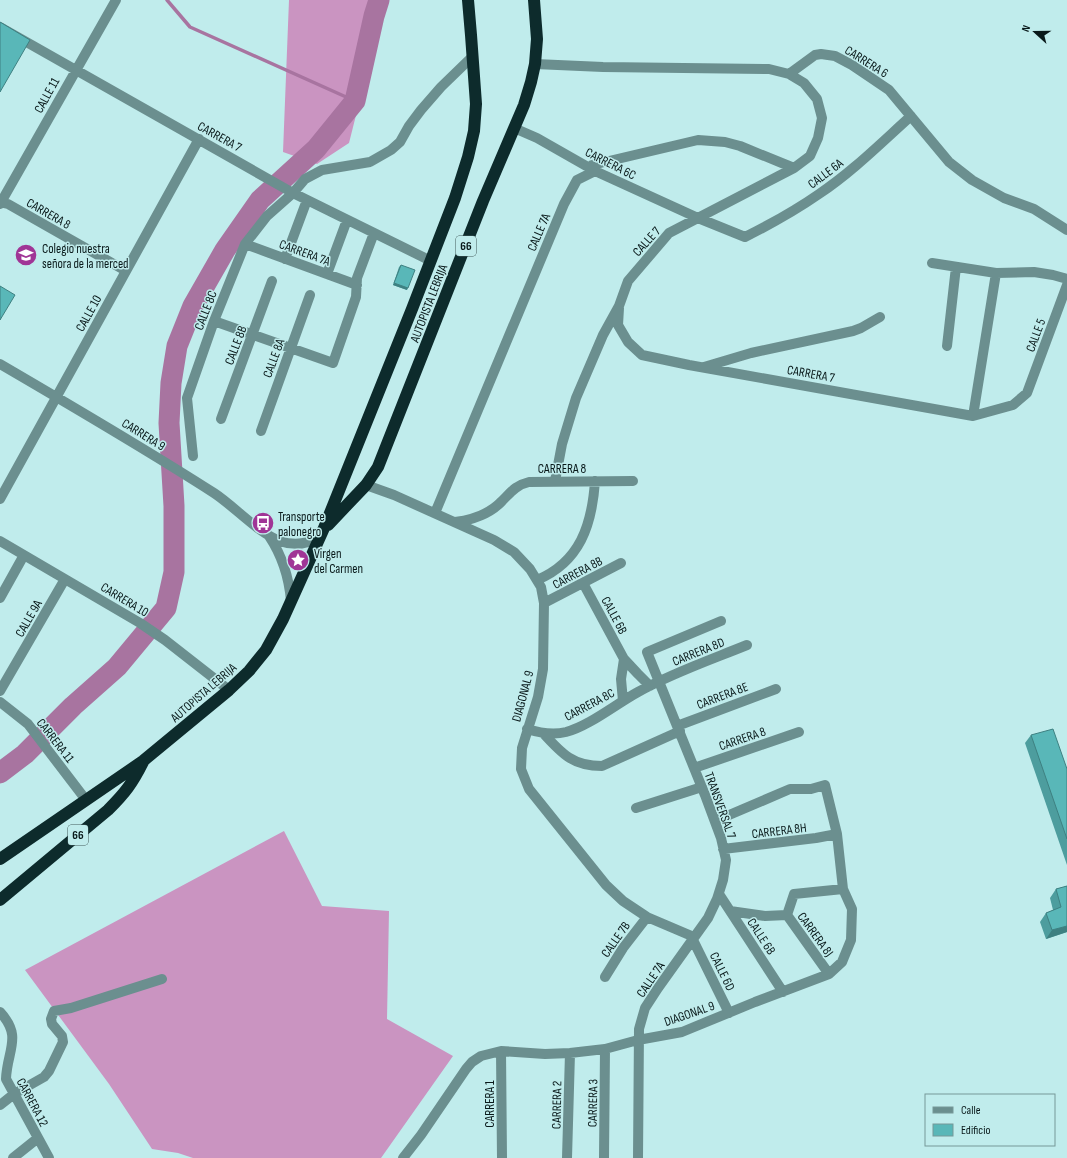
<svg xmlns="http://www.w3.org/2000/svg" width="1067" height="1158" font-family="'Sofia Sans Condensed',sans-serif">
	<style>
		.forest { fill: #ca94c1 }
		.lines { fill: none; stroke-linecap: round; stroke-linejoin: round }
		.stream { stroke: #a874a0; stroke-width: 3.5 }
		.river { stroke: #a874a0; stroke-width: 21 }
		.minor { stroke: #6b8f8f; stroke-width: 10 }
		.highway { stroke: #0d2b2c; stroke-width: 12 }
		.wall { fill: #4d9d9e }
		.shaded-wall { fill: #3e8081 }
		.building { fill: #59b7b8; stroke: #3e8081 }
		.labels { text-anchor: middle; stroke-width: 3; stroke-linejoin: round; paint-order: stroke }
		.shield { fill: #c0ecec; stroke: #405859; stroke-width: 1 }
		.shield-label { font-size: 12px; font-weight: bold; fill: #09191a }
		.street-label { font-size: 13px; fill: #09191a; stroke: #c0ecec }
		.poi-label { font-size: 13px; fill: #09191a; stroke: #c0ecec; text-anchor: start }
	</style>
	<rect width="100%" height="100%" fill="#c0ecec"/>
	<path class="forest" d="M289,0H385L349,143L317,164L283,152Z
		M284,831L322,906L389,911L387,1019L453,1056L381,1158H193L178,1153L152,1149L109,1084L25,970Z"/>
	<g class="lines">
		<path class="stream" d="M167,0L190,27L355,101"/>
		<path class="river" d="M0,773L25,754L73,706L117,667L166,608L174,572V506L169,423L171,383L177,346L193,306L225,250L260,200L316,149L355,101L374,16L379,0"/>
		<path class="minor" d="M0,27L293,193L431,261
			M535,64L603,67L769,69L789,74L804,83L817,99L822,118L818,138L810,156L794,168L669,233L628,281L619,306L603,335L576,398L562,444L555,481
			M789,74L815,55L821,54L835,56L852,65L889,90L949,162L972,180L1004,198L1034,209L1067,230
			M514,128L537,138L595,171L698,218L745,237C771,224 796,210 819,194C852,172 881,143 911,116
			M0,202L8,204L126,271
			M0,204L116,0
			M245,244L357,285
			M285,259L307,200
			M932,263L996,273L1034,272L1053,275L1067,279
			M327,274L347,220
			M619,308L618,325L628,342L642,355L689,365L973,416L1013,405L1027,393L1067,285
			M214,321L333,363L356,297L357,278L374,233
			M947,346L956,267
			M0,364C72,406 144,448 214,493C234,506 258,533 280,541C294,546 308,544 320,536
			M704,367L751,353L853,331L861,328L880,317
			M973,416L996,273
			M221,419L272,281
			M261,431L310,295
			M193,456L187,398L214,321L245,244L267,216L293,193L305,179L322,170L370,162L391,150L400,142L409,126L421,110L441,87L473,56
			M366,485L394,495L494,540L514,552L530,569L541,587L544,603L543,669L538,697L522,748L521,769L529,789L606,885L623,901L647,917L694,937
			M0,499L199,139
			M435,513L564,204L577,180L595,171L592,165L698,140L725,142L740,146L794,168
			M455,522C471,520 490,514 502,501C511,492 516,485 529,482L633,481
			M269,536C283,557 289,577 291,601
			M0,541L140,623L165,640L229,690
			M537,580C580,562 592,525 595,481
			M583,583L624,659L638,674L650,686
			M0,598L24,555
			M544,603L621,563
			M0,691L65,579
			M623,701L621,679L624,659
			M0,702L28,724L86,800
			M677,726L776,689
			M527,729C540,733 553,735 566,732C589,726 616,704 638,692C672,673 710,660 747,645
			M543,733C562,754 573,766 602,766L680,731
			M694,768L799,732
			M636,808L702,787
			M723,849L816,838L837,834
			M719,894L783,992
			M730,911L765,916L787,915L829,974
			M787,915L794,894L843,889
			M693,940L729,1013
			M605,977L623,948L647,917
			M0,1012C23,1037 7,1050 6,1079L49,1158
			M501,1051L502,1158
			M0,1105L14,1094L44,1077L49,1071L63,1042L62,1036L52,1024L51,1019L54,1011L71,1008L162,979
			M13,1158L38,1138
			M403,1158L421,1135L466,1069L472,1062L481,1056L501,1051L545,1054L570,1053L605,1049L638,1040L682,1032L755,1002L829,974L842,962L851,940L852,909L843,889L837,834L825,785L811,789H790L715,821
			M567,1158L570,1053
			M604,1158L605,1049
			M638,1158L639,1029L645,1008L658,988L708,918L717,899L723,880L726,860L721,838L705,795L647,652L721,621"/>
		<path class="highway" d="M328,525L366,485L378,467L483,201L524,105L531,82L535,64L537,39L534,0
			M0,859L143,761L229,690L249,671L266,650L283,619L324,528L412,309L455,198L468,157L474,131L476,104L471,35L468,0
			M0,900L108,810C125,793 132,784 143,762"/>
	</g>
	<path class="wall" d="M401,265L407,290L393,285L399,267Z
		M1031,735L1067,769V865L1025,743Z
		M1067,886V932L1046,939L1040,922L1046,913L1053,910L1050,898L1056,889Z"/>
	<path class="shaded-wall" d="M394,283L408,288L407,290L393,285Z
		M1067,926V932L1046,939L1052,930Z"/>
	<path class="building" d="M0,22L30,40L0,92Z
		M401,265L415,270L408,288L394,283Z
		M0,286L15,295L0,320Z
		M1053,729L1067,769V839L1031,735Z
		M1067,886V926L1052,930L1046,913L1061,907L1056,889Z"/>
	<defs>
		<g id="school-disc" transform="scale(1.15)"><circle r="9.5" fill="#a03596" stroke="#c0ecec"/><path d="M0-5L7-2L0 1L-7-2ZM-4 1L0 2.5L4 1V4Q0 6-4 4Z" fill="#fff"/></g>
		<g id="bus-disc" transform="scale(1.15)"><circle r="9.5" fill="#a03596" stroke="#c0ecec"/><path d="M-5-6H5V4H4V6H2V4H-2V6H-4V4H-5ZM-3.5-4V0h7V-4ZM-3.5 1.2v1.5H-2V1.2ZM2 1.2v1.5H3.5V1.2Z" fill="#fff"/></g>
		<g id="sight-disc" transform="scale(1.15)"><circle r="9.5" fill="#a03596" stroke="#c0ecec"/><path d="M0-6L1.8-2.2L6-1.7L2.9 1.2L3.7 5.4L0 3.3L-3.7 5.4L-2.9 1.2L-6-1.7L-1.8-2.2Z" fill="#fff"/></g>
	</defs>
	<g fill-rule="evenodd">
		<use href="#school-disc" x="26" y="255"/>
		<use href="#bus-disc" x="263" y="523"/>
		<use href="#sight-disc" x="298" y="560"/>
	</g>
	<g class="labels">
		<g class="shield">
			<rect x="456" y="236" width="20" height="20" rx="3"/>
			<rect x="68" y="825" width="20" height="20" rx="3"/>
		</g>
		<g class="shield-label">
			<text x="466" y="250">66</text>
			<text x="78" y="839">66</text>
		</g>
		<g class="street-label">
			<text transform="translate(867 61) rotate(32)" y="5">CARRERA 6</text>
			<text transform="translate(46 95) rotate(-61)" y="5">CALLE 11</text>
			<text transform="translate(220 136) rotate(29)" y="5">CARRERA 7</text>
			<text transform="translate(611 163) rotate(27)" y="5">CARRERA 6C</text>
			<text transform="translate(825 173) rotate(-37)" y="5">CALLE 6A</text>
			<text transform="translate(49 213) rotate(30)" y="5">CARRERA 8</text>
			<text transform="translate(538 232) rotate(-67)" y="5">CALLE 7A</text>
			<text transform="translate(646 241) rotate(-48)" y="5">CALLE 7</text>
			<text transform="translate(305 252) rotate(20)" y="5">CARRERA 7A</text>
			<text transform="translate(428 303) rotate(-69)" y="5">AUTOPISTA LEBRIJA</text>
			<text transform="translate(205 310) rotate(-69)" y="5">CALLE 8C</text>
			<text transform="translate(88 313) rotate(-61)" y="5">CALLE 10</text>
			<text transform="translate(1035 335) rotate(-70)" y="5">CALLE 5</text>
			<text transform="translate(235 345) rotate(-69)" y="5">CALLE 8B</text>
			<text transform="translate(273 358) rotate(-70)" y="5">CALLE 8A</text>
			<text transform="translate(811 373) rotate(10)" y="5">CARRERA 7</text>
			<text transform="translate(144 434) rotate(32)" y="5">CARRERA 9</text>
			<text x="562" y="473">CARRERA 8</text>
			<text transform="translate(577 572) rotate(-28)" y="5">CARRERA 8B</text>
			<text transform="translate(125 599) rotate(31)" y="5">CARRERA 10</text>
			<text transform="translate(615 615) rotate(62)" y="5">CALLE 6B</text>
			<text transform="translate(28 618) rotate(-60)" y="5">CALLE 9A</text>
			<text transform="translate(698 651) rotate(-22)" y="5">CARRERA 8D</text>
			<text transform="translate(203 692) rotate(-41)" y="5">AUTOPISTA LEBRIJA</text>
			<text transform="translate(722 695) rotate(-21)" y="5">CARRERA 8E</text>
			<text transform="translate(522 696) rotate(-75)" y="5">DIAGONAL 9</text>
			<text transform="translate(589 704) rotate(-28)" y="5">CARRERA 8C</text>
			<text transform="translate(742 738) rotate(-19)" y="5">CARRERA 8</text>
			<text transform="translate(56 740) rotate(52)" y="5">CARRERA 11</text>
			<text transform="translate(721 805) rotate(70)" y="5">TRANSVERSAL 7</text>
			<text transform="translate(779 830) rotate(-7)" y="5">CARRERA 8H</text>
			<text transform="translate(816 934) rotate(54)" y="5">CARRERA 8J</text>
			<text transform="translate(762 936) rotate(57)" y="5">CALLE 6B</text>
			<text transform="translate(615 939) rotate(-55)" y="5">CALLE 7B</text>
			<text transform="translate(723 971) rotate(64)" y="5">CALLE 6D</text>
			<text transform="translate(650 979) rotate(-56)" y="5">CALLE 7A</text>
			<text transform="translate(689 1013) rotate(-19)" y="5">DIAGONAL 9</text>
			<text transform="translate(33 1102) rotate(62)" y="5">CARRERA 12</text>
			<text transform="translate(592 1103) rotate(-89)" y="5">CARRERA 3</text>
			<text transform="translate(489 1104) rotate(-90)" y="5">CARRERA 1</text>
			<text transform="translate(556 1105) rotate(-89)" y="5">CARRERA 2</text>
		</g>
		<g class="poi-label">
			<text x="42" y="253">Colegio nuestra<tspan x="42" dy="15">señora de la merced</tspan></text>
			<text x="278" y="521">Transporte<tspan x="278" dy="15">palonegro</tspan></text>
			<text x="314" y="558">Virgen<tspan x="314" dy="15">del Carmen</tspan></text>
		</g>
	</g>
	<rect x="925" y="1094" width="130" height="52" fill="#c0ecec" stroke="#779898"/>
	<rect x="933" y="1107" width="20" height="6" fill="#6b8f8f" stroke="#779898"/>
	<text x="961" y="1114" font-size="12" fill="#09191a">Calle</text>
	<rect x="933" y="1124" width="20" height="12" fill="#59b7b8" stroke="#779898"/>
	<text x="961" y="1134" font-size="12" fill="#09191a">Edificio</text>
	<g transform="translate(1035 32) rotate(291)" stroke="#c0ecec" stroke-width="3" paint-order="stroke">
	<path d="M0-3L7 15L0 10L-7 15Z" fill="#09191a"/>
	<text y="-6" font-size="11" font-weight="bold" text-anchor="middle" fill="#09191a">N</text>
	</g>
</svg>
